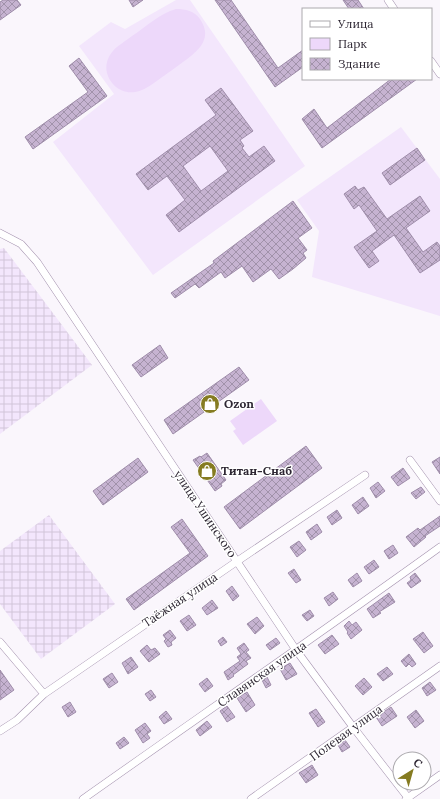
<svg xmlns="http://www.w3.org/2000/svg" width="440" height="799" font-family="Lora,serif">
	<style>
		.built { fill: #f3e6fc }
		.industrial { fill: url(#industrial-grid) }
		.green { fill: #edd8fa }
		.building { fill: url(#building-cross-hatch); stroke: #9f8daa; fill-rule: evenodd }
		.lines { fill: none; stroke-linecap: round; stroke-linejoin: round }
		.street-casing { stroke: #a492ae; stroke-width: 8 }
		.street { stroke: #fff; stroke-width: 7 }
		.labels { text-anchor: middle; stroke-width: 3; stroke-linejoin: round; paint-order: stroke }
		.poi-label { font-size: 12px; font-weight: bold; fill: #2e2733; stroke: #fff; text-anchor: start }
		.street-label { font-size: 12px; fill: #2e2733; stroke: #fff }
	</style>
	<defs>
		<pattern id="industrial-grid" width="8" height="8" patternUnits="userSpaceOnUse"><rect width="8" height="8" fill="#f3e6fc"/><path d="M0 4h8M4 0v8" fill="none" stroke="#d1c5d8"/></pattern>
		<pattern id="building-cross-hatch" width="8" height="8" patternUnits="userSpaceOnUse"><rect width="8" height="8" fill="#c6b3d1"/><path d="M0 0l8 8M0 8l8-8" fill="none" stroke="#a192aa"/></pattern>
	</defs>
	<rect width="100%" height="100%" fill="#faf6fc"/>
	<path class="built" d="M176,0H190L305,166L153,275L53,142L114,94L79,46L111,22L125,29Z
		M401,127L440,179V316L312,277L319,231L297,200Z"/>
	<path class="industrial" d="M4,248L92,365L0,434V249Z
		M49,515L115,604L41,659L0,604V551Z"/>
	<path class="green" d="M176,9C186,9 194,11 200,19C215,41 194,54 179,65C171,71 162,77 154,83C148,87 142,91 135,92C117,95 101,76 108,59C109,56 111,53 113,51C118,45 126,41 132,36C146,27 160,13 176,9Z
		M261,399L277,421L243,445L233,431L236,429L230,421Z"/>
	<path class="building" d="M3,0H17L21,5L0,20V2Z
		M129,0H143L133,7Z
		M215,0H231L278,68L303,50V67L275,87Z
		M343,0H358L364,9H349Z
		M79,58L107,96L33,149L25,137L88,92L69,66Z
		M391,79H417L322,148L302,119L314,109L327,128Z
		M221,88L253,131L240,140L244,146L242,148L249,157L264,146L275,161L179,232L166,215L185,200L167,176L148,190L136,174L216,115L205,100ZM210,146L228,171L201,191L183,166Z
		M417,148L425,160L390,185L382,173Z
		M355,186L358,190L364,187L387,219L420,196L430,211L406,228L423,252L437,242L440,246V260L420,273L394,235L372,251L379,261L369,268L354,247L377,231L359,205L354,209L344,194Z
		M293,201L312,228L298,238L307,250L303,253L306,258L293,269L279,279L271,269L253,282L242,266L225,278L221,272L199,288L195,284L175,298L171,293L214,263L213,261Z
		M160,345L168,358L141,377L132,365Z
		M239,367L249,380L173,434L164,420Z
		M306,446L322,468L240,529L224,507Z
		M207,453L226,480L221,484L222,486L215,491L193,460L200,456L201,457Z
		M440,457V474L432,462Z
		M138,458L148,472L103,505L93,491Z
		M403,468L410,478L398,486L391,477Z
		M378,482L385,491L376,498L370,488Z
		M421,487L425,492L416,499L411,493Z
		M363,497L369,506L358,514L352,505Z
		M337,510L342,518L332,525L327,517Z
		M440,516V526L425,536L426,537L414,547L406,537L418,528L420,530Z
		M182,519L208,556L134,610L126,599L190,553L171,527Z
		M317,524L322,532L311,540L306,532Z
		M299,541L306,550L297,557L290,547Z
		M393,545L398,553L389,559L384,551Z
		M374,560L379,567L369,574L364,567Z
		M294,569L301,580L296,583L288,573Z
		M357,573L362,581L353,587L348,580Z
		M415,573L421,581L411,588L407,583L411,580L410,577Z
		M232,586L239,596L233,601L226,591Z
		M333,592L338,599L329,606L324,598Z
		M389,593L395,602L379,612L381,613L373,618L367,609Z
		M212,600L218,608L207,615L202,608Z
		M310,610L314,616L307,621L302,615Z
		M189,615L196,625L187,631L180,621Z
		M257,617L264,626L255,634L247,624Z
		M349,621L352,625L356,622L362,630L351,639L347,633L348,632L344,626Z
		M170,630L176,638L171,642L172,645L168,647L164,641L166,639L163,635Z
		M423,632L433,646L424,653L413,639Z
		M332,635L339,644L325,654L318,645Z
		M223,637L227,642L221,646L218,641Z
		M276,638L280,643L270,650L266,645Z
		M244,643L249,650L246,652L251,658L246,661L248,664L233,675L234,676L228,680L224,672L240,661L237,657L241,654L237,648Z
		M147,645L151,650L155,648L160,654L149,662L140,651Z
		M409,654L416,664L412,667L409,664L406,667L401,661Z
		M131,657L138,667L128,674L122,663Z
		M290,663L297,674L286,680L280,669Z
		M387,667L393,674L383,681L377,674Z
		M0,670L14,690L0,700Z
		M112,673L118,682L109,688L103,679Z
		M267,677L271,685L266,688L262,680Z
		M207,678L213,686L205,692L199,684Z
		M364,678L372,687L363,695L355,686Z
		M430,682L436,690L427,696L422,688Z
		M151,690L156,697L150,701L145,694Z
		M247,692L255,705L246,712L237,698Z
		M70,702L76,712L68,717L62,707Z
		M227,706L235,717L227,722L220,711Z
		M391,707L397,716L382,726L376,717Z
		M316,709L325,722L318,727L309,713Z
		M416,710L424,721L415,728L407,717Z
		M166,711L172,719L164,724L159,717Z
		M207,721L212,727L200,736L196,730Z
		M145,723L151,731L147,734L150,738L143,743L135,730Z
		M124,737L129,743L120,749L116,743Z
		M345,740L350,747L342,752L338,745Z
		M312,765L318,775L306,783L299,773Z"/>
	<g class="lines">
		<g class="street-casing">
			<path id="street" d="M388,0L394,9
				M431,61L440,74
				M0,233L21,244L37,262L296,650L353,727L409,799
				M410,460L440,501
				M0,642L44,694
				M0,731L17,720L44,694L236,562L365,475
				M83,799C202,715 322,632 440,547
				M251,799L440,666
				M406,799L440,775"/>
		</g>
		<use href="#street" class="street"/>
	</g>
	<defs>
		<g id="shop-disc" transform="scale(1)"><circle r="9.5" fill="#857b21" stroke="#fff"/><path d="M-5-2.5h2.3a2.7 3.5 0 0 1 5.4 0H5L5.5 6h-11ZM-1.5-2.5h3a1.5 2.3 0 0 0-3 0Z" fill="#fff"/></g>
	</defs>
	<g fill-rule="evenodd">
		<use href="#shop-disc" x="210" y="404"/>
		<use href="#shop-disc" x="207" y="471"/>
	</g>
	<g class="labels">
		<g class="poi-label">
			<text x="224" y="408">Ozon</text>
			<text x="221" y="475">Титан-Снаб</text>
		</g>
		<g class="street-label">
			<text transform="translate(205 514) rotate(56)" y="4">улица Ушинского</text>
			<text transform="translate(180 600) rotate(-34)" y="4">Таёжная улица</text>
			<text transform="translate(262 674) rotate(-35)" y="4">Славянская улица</text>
			<text transform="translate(346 733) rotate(-36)" y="4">Полевая улица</text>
		</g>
	</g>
	<rect x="302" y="8" width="130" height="72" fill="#ffffff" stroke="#aba9ad"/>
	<rect x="310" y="21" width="20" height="6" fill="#ffffff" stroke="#aba9ad"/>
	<text x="338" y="28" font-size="12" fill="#2e2733">Улица</text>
	<rect x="310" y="38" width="20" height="12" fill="#edd8fa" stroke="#aba9ad"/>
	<text x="338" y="48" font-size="12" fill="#2e2733">Парк</text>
	<rect x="310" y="58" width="20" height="12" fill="url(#building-cross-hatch)" stroke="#aba9ad"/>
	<text x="338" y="68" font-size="12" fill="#2e2733">Здание</text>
	<g transform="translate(412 771) rotate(37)"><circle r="19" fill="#ffffff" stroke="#aba9ad"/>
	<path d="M0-3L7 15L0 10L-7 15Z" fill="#857b21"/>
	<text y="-6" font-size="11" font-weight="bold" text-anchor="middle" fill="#2e2733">С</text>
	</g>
</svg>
